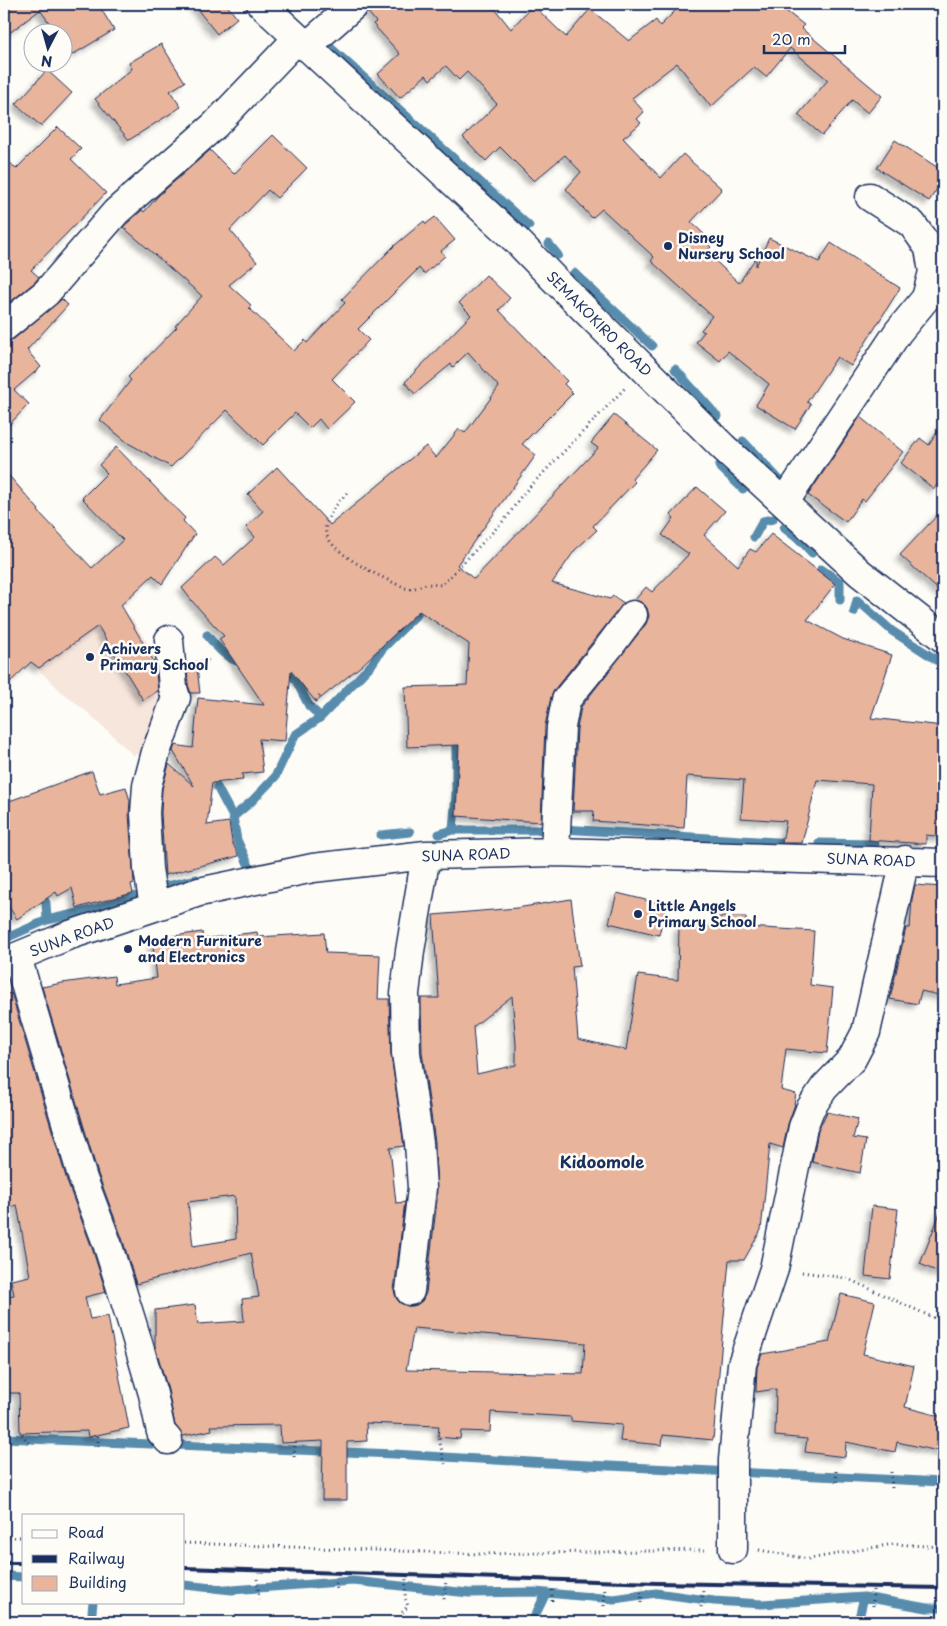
<svg xmlns="http://www.w3.org/2000/svg" width="947" height="1626" font-family="'Playpen Sans',sans-serif">
	<style>
		.built { fill: #f7e6dc }
		.lines { fill: none; stroke-linecap: round; stroke-linejoin: round }
		.stream { stroke: #588cad; stroke-width: 9 }
		.building { fill: #e9b49c; stroke: #1b2f5e; fill-rule: evenodd; filter: url(#shadow) }
		.minor-casing { stroke: #1b2f5e; stroke-width: 31 }
		.path { stroke: #1b2f5e; stroke-width: 3; stroke-dasharray: 1 4; stroke-linecap: butt }
		.minor { stroke: #fdfcf7; stroke-width: 28 }
		.rail { stroke: #1b2f5e; stroke-width: 4 }
		.path-bridge { stroke: #1b2f5e; stroke-width: 3; stroke-dasharray: 1 4; stroke-linecap: butt }
		.poi-dot { fill: #1b2f5e; stroke: #fdfcf7; stroke-width: 2 }
		.labels { text-anchor: middle; stroke-width: 5; stroke-linejoin: round; paint-order: stroke }
		.poi-label { font-size: 14px; font-weight: bold; fill: #1b2f5e; stroke: #fdfcf7; text-anchor: start }
		.street-label { font-size: 14px; fill: #1b2f5e; stroke: #fdfcf7 }
		.quarter-label { font-size: 16px; font-weight: bold; fill: #1b2f5e; stroke: #fdfcf7 }
	</style>
	<defs>
		<filter id="shadow"><feDropShadow dx="-4.5" dy="4.5" stdDeviation="2.5" flood-color="#0004"/></filter>
	</defs>
	<rect width="100%" height="100%" fill="#fdfcf7"/>
	<filter id="ink" filterUnits="userSpaceOnUse"><feTurbulence type="fractalNoise" baseFrequency=".02" numOctaves="2"/><feDisplacementMap in="SourceGraphic" scale="10" xChannelSelector="R" yChannelSelector="G"/><feConvolveMatrix kernelMatrix="1 2 1 2 8 2 1 2 1" color-interpolation-filters="sRGB"/></filter>
	<g filter="url(#ink)">
		<path class="built" d="M85,571L108,597L133,620L171,681L146,752L133,755L92,716L63,693L36,667L11,648L4,640V636Z"/>
		<g class="lines">
			<path class="stream" d="M282,4L288,9
				M324,37L331,48L529,226
				M549,244L558,255
				M574,273L652,346
				M675,369L717,416
				M743,441L789,490
				M719,466L743,489
				M784,528L802,542L812,553
				M754,537L763,521L773,519
				M821,569L840,582V600
				M854,612L857,600L892,631L943,664
				M207,635C219,650 227,660 246,664
				M281,671L292,673L309,706L321,717
				M217,787L233,817L237,840L250,868
				M233,817L252,801L275,777L295,735L321,717L372,664L382,649L417,614
				M563,829L792,843
				M453,830L456,795V735
				M439,834L453,830H542
				M381,835L410,832
				M819,843L875,844
				M158,888L197,879
				M39,890L46,903L47,920
				M4,939L47,920L92,910L136,896
				M4,1438L394,1454L547,1463L943,1482
				M4,1576L24,1577
				M184,1585L232,1590L353,1581L469,1593L535,1592L614,1599L656,1593L714,1601L762,1604L864,1597L927,1608H943
				M92,1612L93,1602
				M532,1622L546,1593
				M858,1622L864,1597"/>
		</g>
		<path class="building" d="M4,4H98L114,30L72,55L62,42V32H56L40,10L4,37Z
			M193,4H226L237,18L217,34Z
			M370,4H491L511,29L533,5L566,37L590,9L629,41L656,20L660,26L682,4H777L804,25L801,28L882,96L868,113L852,100L822,135L798,115L828,80L790,48L766,77L754,67L711,107L677,63L632,98L644,112L637,119L641,123L623,138L661,178L683,154L722,189L691,222L705,235L702,239L711,247L706,252L739,283L756,257V266L769,238L819,262L831,243L900,288L851,366L837,357L807,402L811,404L795,429L756,405L769,384L728,351L720,361L696,342L704,332L701,330L712,316L651,261L654,257L602,209L592,218L566,189L581,172L565,155L534,181L500,147L486,161L463,137L497,104L467,72L459,80L446,66L430,80L426,75L400,98L378,74L400,54L373,24L376,22L368,12Z
			M161,44L185,82L170,91L181,107L129,140L95,99L132,69L129,63Z
			M47,70L72,93L41,126L16,104Z
			M58,127L81,149L71,159L106,193L31,270L39,277L35,282L4,307V156L16,169Z
			M273,135L307,168L277,198L268,190L230,230L257,262L229,285L251,305L249,308L294,351L305,340L307,343L345,303L342,299L394,246L424,221L426,224L435,217L455,240L441,251L445,256L424,274L419,268L358,329L369,340L332,379L355,402L327,429L319,419L310,428L295,413L263,445L227,410L171,467L128,443L100,420L131,380L128,377L177,327L175,326L202,296L123,227L142,210L144,212L159,195L210,150L234,174Z
			M895,140L943,171V180L929,201L877,168Z
			M486,275L510,298L499,310L567,381L564,384L573,393L522,444L536,455L457,565L474,579L598,448L591,443L614,415L657,450L632,479L635,482L593,526L597,530L575,550L552,583L610,599L613,596L624,603L554,690L551,697L545,726L541,822L456,816L459,745L407,747L405,687L467,685L469,644L419,611L361,666L316,702L291,671L285,741L259,739L263,772L242,774L243,780L212,783L207,825L229,822L232,842L239,856L165,875L161,813L162,789L169,764L194,786L173,751L175,745L193,748L198,698L264,705L219,639L224,636L192,601L182,588L215,557L224,565L255,537L246,527L263,511L248,494L277,467L330,525L426,446L436,458L459,429L465,433L499,387L468,352L453,367L451,364L415,394L405,382L471,315L459,303Z
			M62,299L68,305L27,350L41,367L14,390L29,404L4,430V342L14,339Z
			M860,417L903,452L865,501L862,499L846,522L808,495Z
			M943,423V476L934,489L901,463L920,438L929,445Z
			M116,447L185,518L183,521L195,534L162,584L153,575L121,605L155,663L158,691L143,700L98,626L39,668L31,662L4,688V470L39,510L38,511L92,568L123,540L82,498L107,473L99,465Z
			M697,487L725,511L704,535L738,566L750,549L756,552L771,534L835,584L807,620L843,639L892,655L871,718L943,726L941,773H943V837L926,835V844L869,840L872,784L817,780L802,843H782L786,821L741,818L744,780L687,776L684,828L593,821L594,811H573L577,729L581,707L646,624L649,616L647,608L643,603L635,600L646,587L652,592L689,554L662,535L674,518L671,515Z
			M943,509V594L900,555Z
			M209,660L197,667L200,693H191L188,685L187,663Z
			M92,771L100,794L126,787L130,801L129,814L134,883L131,884L133,893L77,908L72,888L58,896L56,892L17,919L4,900V803Z
			M915,885L943,887V996L921,991L918,1004L890,999L906,928H910L912,899Z
			M617,893L666,905L659,935L609,923Z
			M571,899L580,966L572,967L578,1039L626,1050L638,975L678,980L679,926L716,927V917H746V927L814,931L810,985L833,988L827,1053L786,1049L781,1090L796,1094L794,1104H795L788,1124L783,1148L770,1144L761,1230L744,1260H729L713,1440L663,1435L662,1445L620,1441L622,1425L571,1421V1417L491,1412L490,1432L461,1431L460,1439L438,1437L439,1426L366,1423L367,1441L347,1442V1500H322L323,1441L281,1443L280,1425L211,1426L212,1430L183,1436L175,1425L168,1390L155,1346V1310L195,1305L198,1324L244,1321L242,1299L259,1297L251,1253L136,1284L122,1238L98,1174L42,987L62,983L114,976L115,984L157,978L152,939L202,932L203,939L257,932L258,937L324,933L326,953L380,955L378,999H389L391,1055L404,1146L390,1148L396,1203L405,1202L394,1290L396,1298L400,1303L408,1306L416,1305L422,1301L426,1293L437,1200L435,1142L422,1052L421,998H439L433,915L517,908ZM512,996L516,1044V1065L477,1074L473,1027ZM235,1196L236,1239L193,1246L188,1202ZM414,1328L585,1343L583,1374L406,1370Z
			M11,993L68,1184L92,1248L106,1292L85,1297L90,1319L108,1316L129,1428L88,1437L87,1431L20,1433L19,1393H8L9,1360L4,1361V1297L14,1295L11,1280L30,1276L17,1205L4,1209V995Z
			M827,1112L858,1119L853,1138L866,1140L860,1173L812,1162L818,1131Z
			M872,1206L898,1209L890,1279L865,1276Z
			M942,1208H943V1274L920,1264Z
			M841,1294L875,1302L863,1354L914,1366L905,1407L943,1417V1452L897,1442L895,1452L846,1442L845,1457L805,1452L807,1439L775,1436L776,1389L756,1392L757,1367L762,1354L829,1342Z"/>
		<g class="lines">
			<g class="minor-casing">
				<path id="minor" d="M261,4L517,241L554,279L723,447L860,573L943,638
					M306,47L355,4
					M4,327L46,293L116,212L215,125L298,38
					M784,503L898,332L926,298L933,272L929,248L912,224L870,197
					M555,852L561,727L566,700L609,647L633,615
					M154,907L148,869L145,813L147,786L156,752L176,698L173,688L169,640
					M17,957L83,1179L107,1243L132,1323L153,1394L161,1432L168,1440
					M4,962L67,936L199,892L313,868L426,855L555,852L943,863
					M410,1291L422,1188L419,1143L406,1053L405,994L410,951L426,855
					M733,1549V1460L742,1364L774,1269L803,1127L810,1109L824,1088L852,1059L866,1032L905,860"/>
			</g>
			<path class="path" d="M347,493C338,503 329,512 326,526C320,551 386,579 405,588L412,589L426,584L442,585L508,516L521,496L626,387
				M312,704L321,695
				M802,1272L846,1278L943,1322
				M22,1434L30,1445
				M98,1436V1448
				M439,1439L445,1464
				M294,1457L295,1442
				M836,1471L837,1485
				M891,1472L892,1489
				M939,1476L941,1489
				M4,1537H24
				M184,1543L481,1554L705,1550
				M759,1550L809,1559L893,1544L943,1547
				M257,1579L259,1599
				M873,1590V1607
				M444,1599L446,1580
				M552,1601V1586
				M641,1603L642,1588
				M604,1606L605,1586
				M701,1607L703,1591
				M402,1622L401,1614L408,1606L405,1598L406,1578"/>
			<use href="#minor" class="minor"/>
			<path class="rail" d="M4,1563H24
				M184,1568L657,1583L943,1588"/>
			<path class="path-bridge" d="M334,1573L337,1590"/>
		</g>
	</g>
	<g class="poi-dot">
		<circle cx="668" cy="246" r="5"/>
		<circle cx="90" cy="657" r="5"/>
		<circle cx="638" cy="914" r="5"/>
		<circle cx="128" cy="949" r="5"/>
	</g>
	<g class="labels">
		<g class="poi-label">
			<text x="678" y="243">Disney<tspan x="678" dy="16">Nursery School</tspan></text>
			<text x="100" y="654">Achivers<tspan x="100" dy="16">Primary School</tspan></text>
			<text x="648" y="911">Little Angels<tspan x="648" dy="16">Primary School</tspan></text>
			<text x="138" y="946">Modern Furniture<tspan x="138" dy="16">and Electronics</tspan></text>
		</g>
		<g class="street-label">
			<text transform="translate(599 324) rotate(45)" y="5">SEMAKOKIRO ROAD</text>
			<text transform="translate(466 855) rotate(-2)" y="5">SUNA ROAD</text>
			<text transform="translate(871 860) rotate(2)" y="5">SUNA ROAD</text>
			<text transform="translate(72 937) rotate(-20)" y="5">SUNA ROAD</text>
		</g>
		<g class="quarter-label">
			<text x="602" y="1168">Kidoomole</text>
		</g>
	</g>
	<rect width="947" height="1626" fill="none" stroke="#fdfcf7" stroke-width="20"/>
	<rect x="10" y="10" width="927" height="1606" fill="none" stroke="#1b2f5e" stroke-width="2" filter="url(#ink)"/>
	<rect x="22" y="1514" width="162" height="90" fill="#fdfcf7" stroke="#a3aaba"/>
	<rect x="32" y="1530" width="25" height="8" fill="#fdfcf7" stroke="#a3aaba"/>
	<text x="68" y="1538" font-size="15" fill="#1b2f5e">Road</text>
	<rect x="32" y="1555" width="25" height="8" fill="#1b2f5e" stroke="#a3aaba"/>
	<text x="68" y="1564" font-size="15" fill="#1b2f5e">Railway</text>
	<rect x="32" y="1576" width="25" height="15" fill="#e9b49c" stroke="#a3aaba"/>
	<text x="68" y="1588" font-size="15" fill="#1b2f5e">Building</text>
	<g transform="translate(48 48) rotate(186)"><circle r="24" fill="#fdfcf7" stroke="#a3aaba"/>
	<path d="M0-4L9 19L0 12L-9 19Z" fill="#1b2f5e"/>
	<text y="-8" font-size="14" font-weight="bold" text-anchor="middle" fill="#1b2f5e">N</text>
	</g>
	<path d="M764 45v8h81v-8" fill="none" stroke="#1b2f5e" stroke-width="2.5"/>
	<text x="772" y="45" font-size="15" fill="#1b2f5e" stroke="#fdfcf7" stroke-width="4" paint-order="stroke">20 m</text>
</svg>
